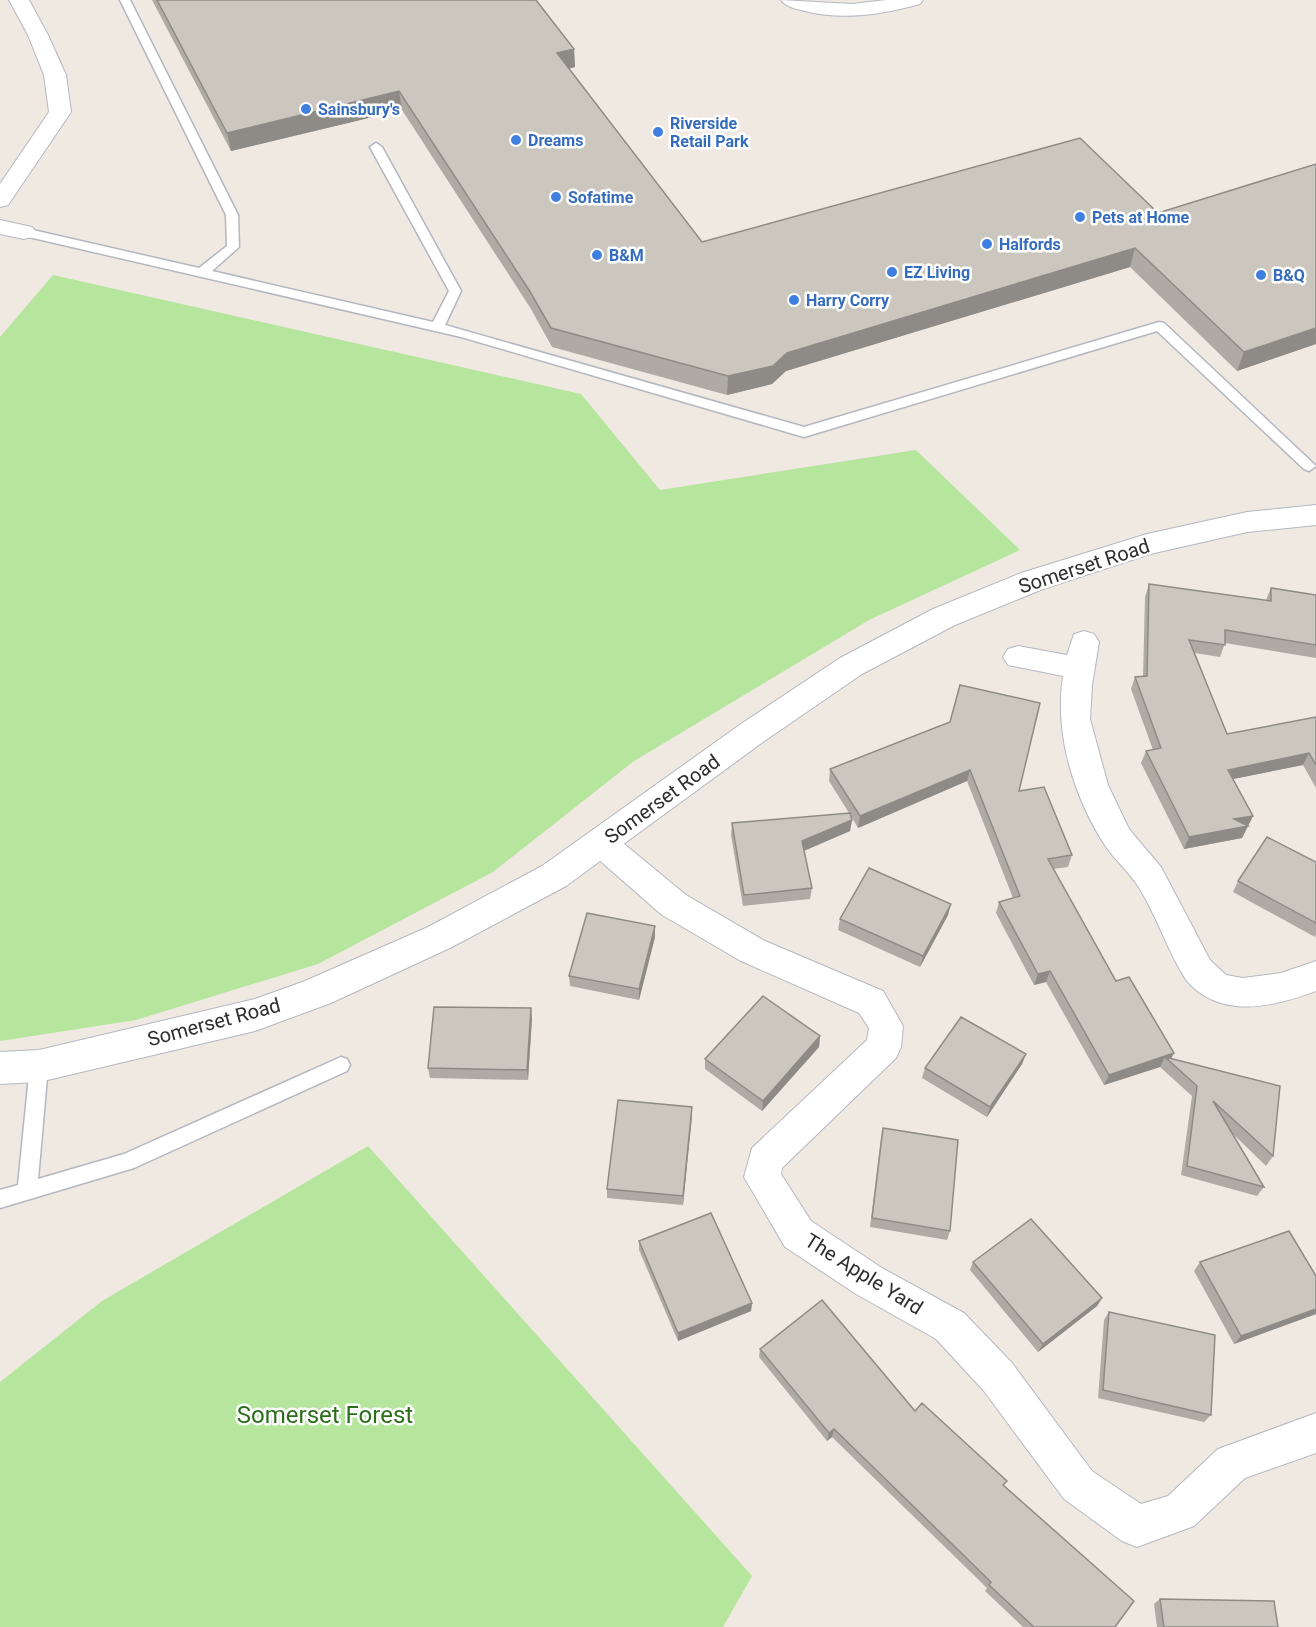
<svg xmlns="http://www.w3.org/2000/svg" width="1316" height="1627" font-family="Roboto,sans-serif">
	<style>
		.green { fill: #b6e59e }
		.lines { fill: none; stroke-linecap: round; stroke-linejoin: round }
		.service-casing { stroke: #b4b7c1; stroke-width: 3 }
		.minor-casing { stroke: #b4b7c1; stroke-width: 2 }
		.tertiary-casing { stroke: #b4b7c1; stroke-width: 2 }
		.service { fill: #fff; fill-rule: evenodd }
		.minor { fill: #fff; fill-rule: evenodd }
		.tertiary { fill: #fff; fill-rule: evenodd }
		.wall { fill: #afaba4 }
		.shaded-wall { fill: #8e8b86 }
		.building { fill: #cbc7bf; stroke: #8e8b86; stroke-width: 1.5 }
		.shop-dot { fill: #3f7fe0; stroke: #fff; stroke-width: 2 }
		.labels { text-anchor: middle; stroke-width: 5; stroke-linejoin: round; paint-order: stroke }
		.far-shop-label { font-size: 16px; font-weight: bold; fill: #366cbe; stroke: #fff; text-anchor: start }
		.street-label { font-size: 20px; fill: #2e2e2e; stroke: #fff }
		.near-park-label { font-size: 24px; fill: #2c6e1b; stroke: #fff }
	</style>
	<rect width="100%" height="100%" fill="#efe9e1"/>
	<path class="green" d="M53,275L581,394L660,490L916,450L1020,550L869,620L634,761L493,872L318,964L136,1020L0,1041V337Z
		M368,1146L752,1576L723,1627H0V1382L102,1301Z"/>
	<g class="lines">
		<g class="service-casing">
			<path id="service" d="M120,0H130L238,215L239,247L212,271L433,322L449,291L370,147L376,143L382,147L461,291L445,325L804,427L1159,322L1164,323L1316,466L1309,471L1304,469L1157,331L804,437L461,337L20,235L18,232L24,228L199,268L227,246L226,215Z
				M341,1057L347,1059L350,1065L347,1071L134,1168L0,1208V1190L18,1185L30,1066L33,1060L39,1058L45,1060L48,1066L38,1179L124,1154Z"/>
		</g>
		<g class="minor-casing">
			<path id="minor" d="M9,0H29L48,35L66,75L71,112L8,205L0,207V184L49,112L44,75L28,35Z
				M781,0L852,4L886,0H923L920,4C880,15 841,21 801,10C793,8 785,6 781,0Z
				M0,220L32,227L36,232L32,237L24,239L0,234Z
				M1084,631L1094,634L1099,642L1092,685L1090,719L1108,785L1129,829L1161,867L1210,960L1226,975L1243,978L1281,973L1316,961V991C1273,1007 1220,1020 1186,980C1167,950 1157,916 1138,886C1129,872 1116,861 1106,847C1074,798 1054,734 1063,676L1008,665L1003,657L1008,649L1018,646L1067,655L1074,634Z
				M601,830L612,834L686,895L765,941L883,991L903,1026L901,1047L896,1058L782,1168L781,1174L811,1221L882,1268L964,1313L1012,1363L1092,1471L1141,1504L1168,1496L1218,1449L1316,1413V1453L1245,1478L1194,1526L1137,1547L1122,1541L1064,1499L984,1391L936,1339L856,1294L785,1247L744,1177L752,1148L867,1040L869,1028L859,1013L741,961L662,915L590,852L585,843L590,834Z"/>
		</g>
		<g class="tertiary-casing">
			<path id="tertiary" d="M1316,505V525L1247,532L1150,554L1043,589L955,625L862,674L763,742L566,886L452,947L331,1003L255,1031L39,1082L0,1084V1052L39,1050L255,999L305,981L428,927L542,866L741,724L840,658L933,609L1021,573L1147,534L1247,512Z"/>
		</g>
		<use href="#service" class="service"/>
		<use href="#minor" class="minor"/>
		<use href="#tertiary" class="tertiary"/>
	</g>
	<path class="wall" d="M152,0H536L574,49L575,67L569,69L702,242L1158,213L1316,164V344L1237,371L1130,267L786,371L772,384L727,395L552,347L531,309L402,110L231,151Z
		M1149,584L1266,600L1271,588L1316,595V658L1225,643L1220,657L1195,653L1227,734L1316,717V788L1303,765L1233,779L1253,816L1242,838L1184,849L1141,763L1146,751L1153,750L1131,689L1135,677H1143L1145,597Z
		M950,722L1019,791L1072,855L1068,867L1053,869L1116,981L1171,1058L1273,1156L1266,1166L1233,1134L1264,1187L1257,1196L1181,1175L1192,1096L1160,1067L1104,1085L1046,982L1034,985L996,913L999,902L1013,898L967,781L858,828L851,816L852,820L850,831L804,851L812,888L810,899L743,906L731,835L732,823L849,813L829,781L830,769Z
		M1316,862V934L1315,937L1233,892L1238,881Z
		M948,915L920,967L838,930L840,919Z
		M655,926V937L639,1000L570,986L569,976Z
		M532,1018L528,1080L430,1078L428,1068Z
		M820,1036L819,1047L762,1111L705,1069V1059Z
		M1026,1054L1022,1064L987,1117L922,1078L925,1068Z
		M692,1107L683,1205L607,1198V1189Z
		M883,1128L950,1231L947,1240L870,1227L881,1138Z
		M639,1241L752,1303L751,1311L678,1341L639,1250Z
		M973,1262L1102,1298L1097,1306L1038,1352L970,1270Z
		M1200,1262L1316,1276V1314L1234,1344L1194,1271Z
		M1109,1312L1211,1415L1204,1422L1098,1398L1104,1320Z
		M760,1349L915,1411L1004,1485L1115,1627H1023L985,1591L987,1588L832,1437L827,1441L759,1357Z
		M1160,1599L1278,1627H1157L1154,1604Z"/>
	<path class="shaded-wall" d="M574,49L575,67L558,71L557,53Z
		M399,91L402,110L231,151L227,133Z
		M1135,248L1130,267L786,371L772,384L727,395L728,376L787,353Z
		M1316,328V344L1237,371L1244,352Z
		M1309,753L1303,765L1223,781L1228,770Z
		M970,770L967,781L858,828L860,816Z
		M1253,816L1242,838L1184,849L1189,837L1234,819Z
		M852,820L850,831L801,852L802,841Z
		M951,904L948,915L920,967L923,956Z
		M655,926V937L639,1000V989Z
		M1050,971L1046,982L1034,985L1038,974Z
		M531,1008L532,1018L528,1080L527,1070Z
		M820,1036L819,1047L762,1111L763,1101Z
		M1174,1053L1170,1061L1165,1057L1160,1067L1104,1085L1109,1075Z
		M1026,1054L1022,1064L987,1117L990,1107Z
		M692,1107V1117L683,1205V1196Z
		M1102,1298L1097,1306L1038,1352L1043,1344Z
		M752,1303L751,1311L678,1341V1333Z
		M1316,1309V1314L1234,1344L1241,1336Z
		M834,1429L832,1437L827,1441L829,1433Z"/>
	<path class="building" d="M157,0H536L574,49L557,53L702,242L1080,138L1158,213L1316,164V328L1244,352L1135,248L787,353L773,366L728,376L551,328L529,290L399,91L227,133Z
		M1149,584L1271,601V588L1316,595V645L1225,630V645L1189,640L1227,734L1316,717V765L1309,753L1228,770L1253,816L1234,819L1248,826L1189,837L1146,751L1161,748L1135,677L1147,676Z
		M960,685L1040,703L1019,791L1044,787L1072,855L1048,859L1116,981L1129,977L1174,1053L1109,1075L1050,971L1038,974L999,902L1020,896L970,770L860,816L830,769L950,722Z
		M850,813L852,820L802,841L812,888L744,895L732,823Z
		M1267,837L1316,862V923L1238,881Z
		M869,868L951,904L923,956L840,919Z
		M587,913L655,926L639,989L569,976Z
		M763,996L820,1036L763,1101L705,1059Z
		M434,1007L531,1008L527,1070L428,1068Z
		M961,1017L1026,1054L990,1107L925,1068Z
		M1165,1057L1280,1086L1273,1156L1213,1101L1264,1187L1187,1166L1197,1086Z
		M618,1100L692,1107L683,1196L607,1189Z
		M883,1128L958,1140L950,1231L872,1218Z
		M711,1213L752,1303L678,1333L639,1241Z
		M1031,1219L1102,1298L1043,1344L973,1262Z
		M1289,1231L1316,1276V1309L1241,1336L1200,1262Z
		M822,1300L915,1411L922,1403L1007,1481L1003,1485L1134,1601L1115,1627H1034L989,1585L991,1582L834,1429L829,1433L760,1349Z
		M1109,1312L1215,1335L1211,1415L1103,1390Z
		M1160,1599L1274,1601L1278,1627H1164Z"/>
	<g class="shop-dot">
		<circle cx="306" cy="109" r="6"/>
		<circle cx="658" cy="132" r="6"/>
		<circle cx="516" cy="140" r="6"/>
		<circle cx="556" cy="197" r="6"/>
		<circle cx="1080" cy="217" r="6"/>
		<circle cx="987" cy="244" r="6"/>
		<circle cx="597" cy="255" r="6"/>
		<circle cx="892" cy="272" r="6"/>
		<circle cx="1261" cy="275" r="6"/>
		<circle cx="794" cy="300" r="6"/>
	</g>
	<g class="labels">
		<g class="far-shop-label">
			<text x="318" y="115">Sainsbury's</text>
			<text x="670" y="129">Riverside<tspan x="670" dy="18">Retail Park</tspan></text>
			<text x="528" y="146">Dreams</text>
			<text x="568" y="203">Sofatime</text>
			<text x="1092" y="223">Pets at Home</text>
			<text x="999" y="250">Halfords</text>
			<text x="609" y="261">B&amp;M</text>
			<text x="904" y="278">EZ Living</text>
			<text x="1273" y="281">B&amp;Q</text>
			<text x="806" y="306">Harry Corry</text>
		</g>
		<g class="street-label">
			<text transform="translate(1084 566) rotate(-18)" y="7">Somerset Road</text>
			<text transform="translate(662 799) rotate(-36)" y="7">Somerset Road</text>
			<text transform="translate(214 1022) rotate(-15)" y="7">Somerset Road</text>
			<text transform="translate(864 1274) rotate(32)" y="7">The Apple Yard</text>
		</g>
		<g class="near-park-label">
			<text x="325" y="1423">Somerset Forest</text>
		</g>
	</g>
</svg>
